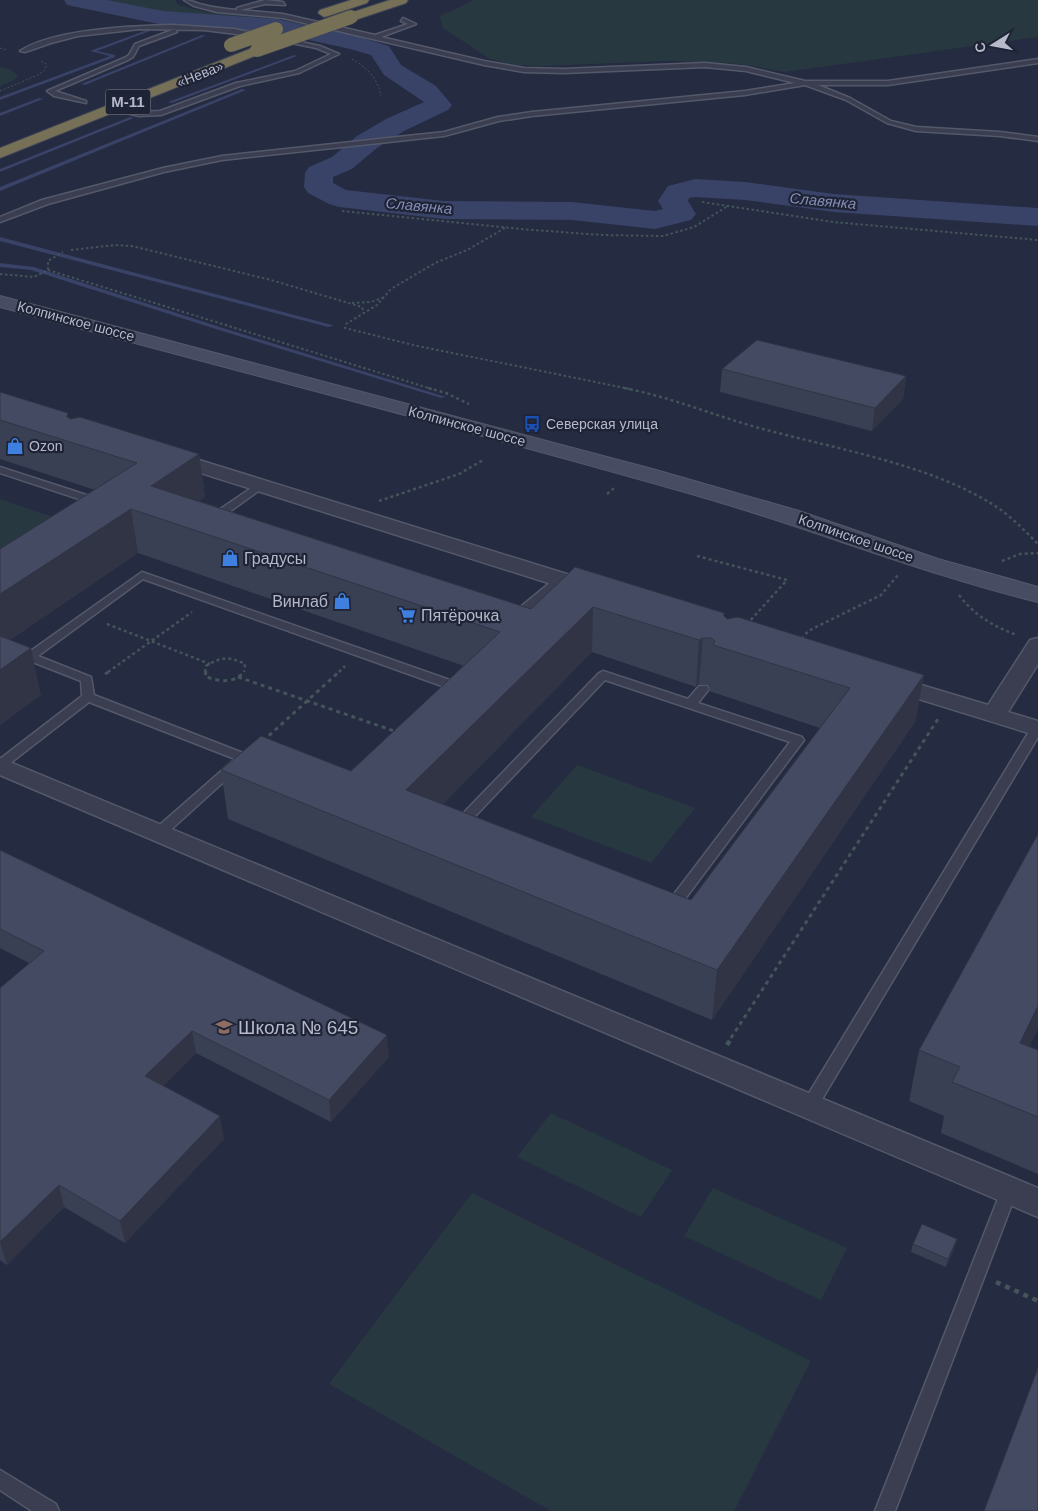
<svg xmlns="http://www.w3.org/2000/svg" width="1038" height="1511" font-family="Helvetica,sans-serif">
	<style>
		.green { fill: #273841 }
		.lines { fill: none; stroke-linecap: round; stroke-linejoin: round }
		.stream { fill: #394267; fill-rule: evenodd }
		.river { fill: #394267; fill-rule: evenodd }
		.lane-casing { stroke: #54596a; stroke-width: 3 }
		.street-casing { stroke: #54596a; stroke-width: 3 }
		.secondary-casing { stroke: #54596a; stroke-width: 2 }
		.highway-casing { stroke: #414657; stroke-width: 2 }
		.path-far4 { stroke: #43545b; stroke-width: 1; stroke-dasharray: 2 2; stroke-linecap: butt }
		.path-far3 { stroke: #43545b; stroke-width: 2; stroke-dasharray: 2.5 2.5; stroke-linecap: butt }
		.path-far2 { stroke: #43545b; stroke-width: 2.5; stroke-dasharray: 3 3; stroke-linecap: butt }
		.path-far1 { stroke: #43545b; stroke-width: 3; stroke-dasharray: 4 4; stroke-linecap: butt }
		.path { stroke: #43545b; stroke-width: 4.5; stroke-dasharray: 5 5; stroke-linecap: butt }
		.lane { fill: #3a3e50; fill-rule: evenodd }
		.street { fill: #3a3e50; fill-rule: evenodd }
		.secondary { fill: #484c63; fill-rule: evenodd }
		.highway { fill: #767057; fill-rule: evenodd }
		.highway-bridge-casing { stroke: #414657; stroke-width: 15; stroke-linecap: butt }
		.highway-bridge { stroke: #767057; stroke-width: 14 }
		.wall { fill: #3a4054; fill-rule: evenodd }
		.shaded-wall { fill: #303445 }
		.building { fill: #444a62; stroke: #303445; fill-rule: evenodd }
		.labels { text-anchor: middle; stroke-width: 4.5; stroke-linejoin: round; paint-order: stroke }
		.far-street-label { font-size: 14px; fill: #b6b9ca; stroke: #1e2335 }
		.far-poi-label { font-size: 14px; fill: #b6b9ca; stroke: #1e2335; text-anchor: start }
		.shield { fill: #1e2335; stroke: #888c9d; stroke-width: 1 }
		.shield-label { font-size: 15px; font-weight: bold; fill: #b6b9ca }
		.far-water-label { font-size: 15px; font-style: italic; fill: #858fb6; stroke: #1e2335 }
		.poi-label { font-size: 16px; fill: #b6b9ca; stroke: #1e2335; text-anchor: start }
		.near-poi-label { font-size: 19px; fill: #b6b9ca; stroke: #1e2335; text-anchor: start }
	</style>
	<rect width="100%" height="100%" fill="#252b40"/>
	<path class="green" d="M88,0H175L178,5L206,12L282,19L267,24L161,16Z
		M474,0H1038V37L785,72L740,64L707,62L666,61L542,66L514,65L490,59L443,28L440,16Z
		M0,67L10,69L18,76L13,81L0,86Z
		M0,499L53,517L0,549Z
		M577,765L695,808L651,863L531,817Z
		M551,1113L672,1170L641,1217L517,1157Z
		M713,1188L847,1248L821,1300L684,1236Z
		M472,1193L811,1361L734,1511H551L329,1384Z"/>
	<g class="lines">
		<path class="stream" d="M147,30L150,31L97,51L115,55V57L0,100V97L110,56L90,51Z
			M202,35L205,36L85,85L81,84Z
			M294,55L297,56L172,103L168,102Z
			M242,89L246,90L0,191V187Z
			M39,98L43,99L0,116V113Z
			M130,117L134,118L0,172V169Z
			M0,237L332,325L333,326L328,327L0,241Z
			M0,263L34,267L223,328L446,397L441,398L219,330L31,270L0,267Z"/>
		<path class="river" d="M64,0H107L163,11L277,19L356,36L389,46L401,65L436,86L452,105L448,110L404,131L377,148L352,169L333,177V183L346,190L444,201L572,202L655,211L663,209L658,201L668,186L695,179L745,182L834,194L1038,208V226L834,212L745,200L695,197L689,198L688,201L696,214L691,220L655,229L572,220L444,219L339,207L329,204L308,193L304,187L305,173L309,167L332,157L357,136L386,119L424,102L384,75L371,55L350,49L277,33L163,25L67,5Z"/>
		<g class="lane-casing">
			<path id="lane" d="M184,0C192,0 197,4 204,5C215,8 226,9 237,10V8L265,0L283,2L285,5L265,4L240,10L283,14L375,35L408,24L401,21L403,18L416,24L381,37L484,61L524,68L564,69L705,63L746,67L805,81H888L1038,59V63L888,85H818L850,98L891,121L916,127L1000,132L1038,137V141L1000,136L916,131L887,123L846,100L805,85L745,95L532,116L499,121L444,136L222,160L164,172L48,204L0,222V217L42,200L163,168L222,156L444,132L498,117L532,112L745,91L795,83L746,71L705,67L564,73L524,72L484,65L283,18L217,12L194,6Z
				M173,25L234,29L264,35L261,37L204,30L140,29L78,36L51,43L25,52L20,51C53,29 132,26 173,25Z
				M175,29L177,32L139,46L133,57L128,60L55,91L86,101V103L54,96L47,91L124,58L129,55L135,44Z
				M283,38L320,46L339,54L299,73L240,86L161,115L139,116L109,109L112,107L139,112L160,111L236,83L295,71L331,54L316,48L281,41Z
				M0,467L102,500L103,502L102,504H94L0,473Z
				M260,482L265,485L264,487L225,515L228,518L227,520L213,518L212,516L213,514Z
				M142,572L464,685L466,688L460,692L456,691L143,579L38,656L91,677L94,695L248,755L250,758L164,836H154L152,833L154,830L235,759L89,702L4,768L0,769V759L82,696L81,681L25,659L23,657L25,655Z
				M561,576L566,579L565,581L524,615L509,613L507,611L509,609H518L557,577Z
				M603,671L688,699L699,686H707L709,689L698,703L802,737L804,740L670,919L665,921L447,835L445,832L599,673ZM605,680L790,742L662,910L461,831Z
				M1033,725H1038V737L815,1111L809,1113L803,1111L801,1107L803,1103Z
				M1009,1184L1015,1186L1017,1191L895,1511H875L1001,1191L1003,1186Z
				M0,1470L56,1504L59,1511H32L0,1490Z"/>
		</g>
		<g class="street-casing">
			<path id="street" d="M170,451L602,585L605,590L602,595L594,597L586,595L163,461L160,457L163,453Z
				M1038,638V664L1008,712L1038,721V736L880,687L876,682L880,677L888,675L988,705L1030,640Z
				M0,758L1038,1188V1217L0,775Z"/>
		</g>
		<g class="secondary-casing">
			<path id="secondary" d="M0,296L656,470L799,511L938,559L1038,587V602C927,575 821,532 712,500C476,432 237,371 0,307Z"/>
		</g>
		<g class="highway-casing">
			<path id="highway" d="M351,0H369L367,3L328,16L324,17L318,13L320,10Z
				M390,0H408L406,3L355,20H347L345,17L347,14Z
				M257,46L262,47L263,50L262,53L0,158V148Z"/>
		</g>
		<path class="path-far4" d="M0,48L7,50
			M352,59C367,67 378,79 381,96
			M0,91L38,75L46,69V64L41,61"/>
		<path class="path-far3" d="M702,202L833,222L1038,240
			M342,211L520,229L601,235L663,236L694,227L728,206
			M505,228L467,250L435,263L391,289L377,305L346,324L345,328L413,345L630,389
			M71,250L115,245L132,246L271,280L362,307L364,313
			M48,270L432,389
			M0,274L34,277L48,270V261L63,252
			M352,303L371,302L385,297"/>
		<path class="path-far2" d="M428,388L446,393L469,404
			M624,388C670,397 713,415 759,428C832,448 928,464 992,504C1010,515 1024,530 1038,544
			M607,494L614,488
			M379,501L459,474L483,460
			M697,556L787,580L748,623
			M1002,561L1020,554L1038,553
			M959,595C974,615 994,627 1017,635
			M107,624L210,664
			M802,639L808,631L881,595L898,575
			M108,672L192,612
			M205,672L206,666C220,657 230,656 245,664L244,672
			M339,672L345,666"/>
		<path class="path-far1" d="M206,671L205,676C218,682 236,684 244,671
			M105,674L110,671
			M238,677L397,732
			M263,741L340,671
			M731,1038L938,719"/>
		<path class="path" d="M727,1045L732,1037
			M996,1282L1038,1301"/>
		<use href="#lane" class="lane"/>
		<use href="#street" class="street"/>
		<use href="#secondary" class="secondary"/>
		<use href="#highway" class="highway"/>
		<g class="highway-bridge-casing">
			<path id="highway-bridge" d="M231,45L276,29
				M257,50L351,17"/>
		</g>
		<use href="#highway-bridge" class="highway-bridge"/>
	</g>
	<path class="wall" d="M722,369L906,376L903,399L872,431L720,392Z
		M0,392L71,419L199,454L205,497L199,501L531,609L575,567L724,613V617L727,619L924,675L915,722L712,1020L228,819L221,770L351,771L464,666L138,553L10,640L41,695L0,725V549L95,490L0,459ZM592,652L696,687L699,684H707L710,687L709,691L820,728L691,900L443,804Z
		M0,850L389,1057L331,1122L196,1053L163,1086L224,1139L125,1243L64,1207L7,1265L0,1260V988L29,963L0,948Z
		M1030,1046L1038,1050V1174L941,1133L944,1116L909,1101L919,1050Z
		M913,1244L955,1247L946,1267L911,1252Z"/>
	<path class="shaded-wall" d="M906,376L903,399L872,431L875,408Z
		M199,454L205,497L168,522L151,486Z
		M131,509L138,553L0,647V594Z
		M593,607L592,652L409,839L406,790Z
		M703,638L699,684L696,687L699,640Z
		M31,648L41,695L0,725V670Z
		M924,675L915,722L712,1020L717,970Z
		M1038,1006V1029L1007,1093L1020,1043Z
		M192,1031L196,1053L150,1099L145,1076Z
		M387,1035L389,1057L331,1122L329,1100Z
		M220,1116L224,1139L125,1243L120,1221Z
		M59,1185L64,1207L7,1265L0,1242Z
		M957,1239L955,1247L946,1267L948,1259Z"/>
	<path class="building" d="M757,340L906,376L875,408L722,369Z
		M0,392L68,413L67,417L71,419L80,417L199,454L151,486L531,609L575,567L724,613V616L727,619L738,617L924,675L717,970L221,770L261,736L351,771L500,632L131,509L0,594V549L137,463L0,420ZM593,607L699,640L703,638H711L715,641L713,645L850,688L691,900L406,790Z
		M0,636L31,648L0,670Z
		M1038,834V1006L1020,1043L1038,1050V1117L952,1082L960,1067L919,1050Z
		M0,850L387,1035L329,1100L192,1031L145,1076L220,1116L120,1221L59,1185L0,1242V988L44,951L0,929Z
		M922,1224L957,1239L948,1259L913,1244Z
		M1038,1368V1511H984Z"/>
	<defs>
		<g id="bus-bare" transform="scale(1.35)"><path d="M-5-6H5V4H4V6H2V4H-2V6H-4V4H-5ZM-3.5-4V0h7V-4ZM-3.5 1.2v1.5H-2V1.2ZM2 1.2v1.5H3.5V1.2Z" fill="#1a4fb4" stroke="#1e2335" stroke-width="2.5" paint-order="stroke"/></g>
		<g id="shop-bare" transform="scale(1.35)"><path d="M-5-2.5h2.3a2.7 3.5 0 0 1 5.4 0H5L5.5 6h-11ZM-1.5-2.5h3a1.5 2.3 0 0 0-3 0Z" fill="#3f7fe0" stroke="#1e2335" stroke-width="2.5" paint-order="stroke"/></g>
		<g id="supermarket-bare" transform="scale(1.35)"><path d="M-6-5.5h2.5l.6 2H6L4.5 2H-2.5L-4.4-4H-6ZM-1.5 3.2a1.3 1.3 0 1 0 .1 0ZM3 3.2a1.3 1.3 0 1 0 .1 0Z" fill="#3f7fe0" stroke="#1e2335" stroke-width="2.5" paint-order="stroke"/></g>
		<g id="school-bare" transform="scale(1.35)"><path d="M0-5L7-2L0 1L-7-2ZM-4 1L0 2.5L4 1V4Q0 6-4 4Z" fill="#8d6e63" stroke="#1e2335" stroke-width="2.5" paint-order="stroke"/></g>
	</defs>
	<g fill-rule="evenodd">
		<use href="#bus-bare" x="532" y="424"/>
		<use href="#shop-bare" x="15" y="446"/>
		<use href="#shop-bare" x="230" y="558"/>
		<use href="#shop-bare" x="342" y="601"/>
		<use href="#supermarket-bare" x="407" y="615"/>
		<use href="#school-bare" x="224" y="1027"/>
	</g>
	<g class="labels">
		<g class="far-street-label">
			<text transform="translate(200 74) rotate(-22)" y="5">«Нева»</text>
			<text transform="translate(76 321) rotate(15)" y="5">Колпинское шоссе</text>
			<text transform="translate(467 426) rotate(15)" y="5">Колпинское шоссе</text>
			<text transform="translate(856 538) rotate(19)" y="5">Колпинское шоссе</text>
		</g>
		<g class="far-poi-label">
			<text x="546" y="429">Северская улица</text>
			<text x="29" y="451">Ozon</text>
		</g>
		<rect class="shield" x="105.5" y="89.5" width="45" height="25" rx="4"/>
		<g class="shield-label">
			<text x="128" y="107">М-11</text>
		</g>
		<g class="far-water-label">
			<text transform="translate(823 201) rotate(5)" y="5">Славянка</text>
			<text transform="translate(419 206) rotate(5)" y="5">Славянка</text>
		</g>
		<g class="poi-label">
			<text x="244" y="564">Градусы</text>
			<text x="328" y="607" text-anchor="end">Винлаб</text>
			<text x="421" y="621">Пятёрочка</text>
		</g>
		<g class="near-poi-label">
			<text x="238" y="1034">Школа № 645</text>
		</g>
	</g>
	<g transform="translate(993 45) rotate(259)" stroke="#1e2335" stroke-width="4" paint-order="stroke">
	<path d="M0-4L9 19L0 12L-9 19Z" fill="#b6b9ca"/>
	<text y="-8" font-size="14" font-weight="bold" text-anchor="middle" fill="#b6b9ca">С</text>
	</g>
</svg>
